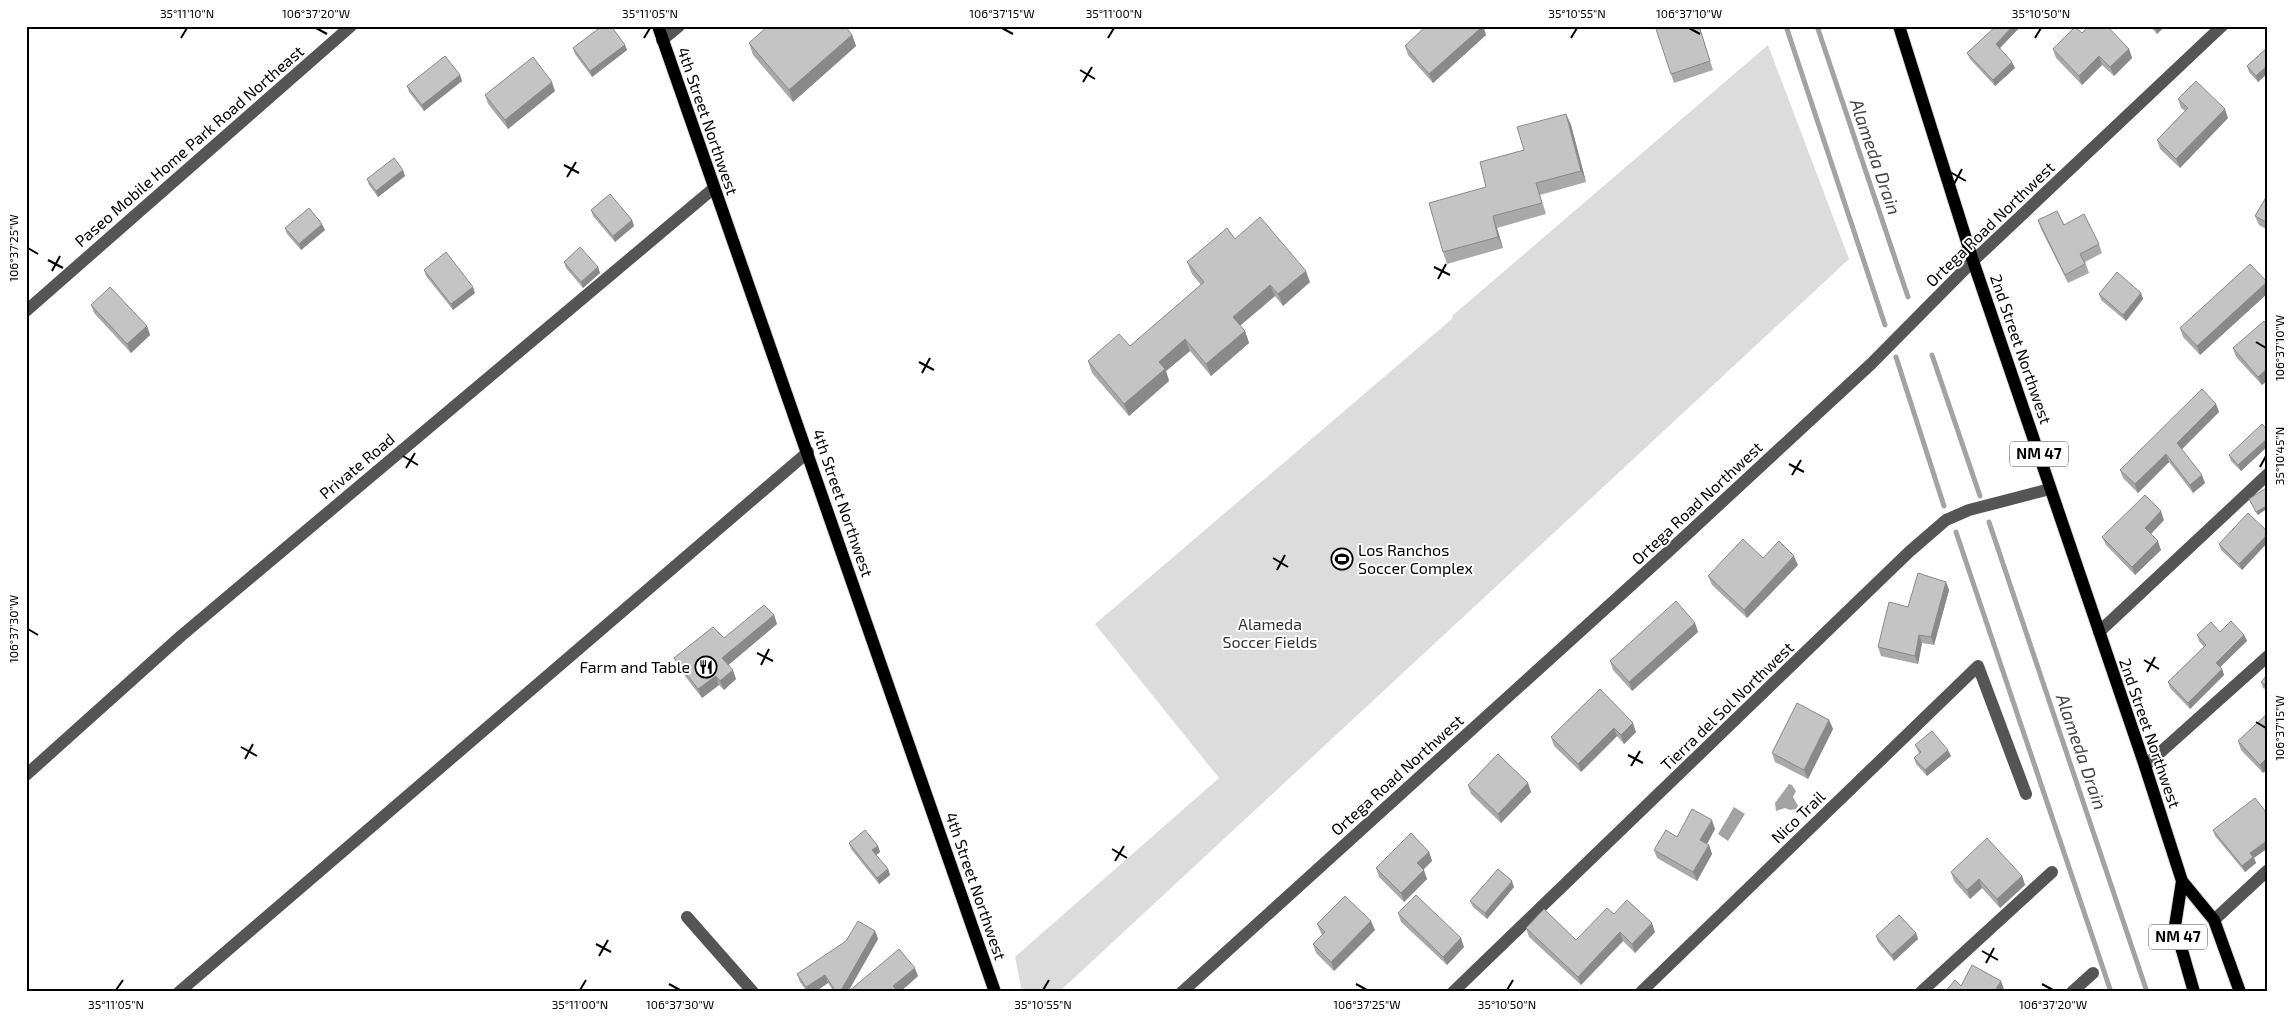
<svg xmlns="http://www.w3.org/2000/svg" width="2294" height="1018" font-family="'Exo 2',sans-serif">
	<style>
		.green { fill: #dcdcdc }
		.water { fill: #a3a3a3 }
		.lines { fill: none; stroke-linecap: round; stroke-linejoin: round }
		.stream { stroke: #a3a3a3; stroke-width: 5 }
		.major-casing { stroke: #dbdbdb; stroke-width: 14 }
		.minor { stroke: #555; stroke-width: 12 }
		.major { stroke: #000; stroke-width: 12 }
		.wall { fill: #a9a9a9 }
		.shaded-wall { fill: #898989 }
		.building { fill: #c4c4c4; stroke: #898989 }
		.ticks { fill: none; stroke: #000; stroke-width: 2 }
		.labels { text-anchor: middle; stroke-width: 4; stroke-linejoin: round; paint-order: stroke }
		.shield { fill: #fff; stroke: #4c4c4c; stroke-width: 1 }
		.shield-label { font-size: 15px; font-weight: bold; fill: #000 }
		.street-label { font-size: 16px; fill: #000; stroke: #fff }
		.poi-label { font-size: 16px; fill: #000; stroke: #fff; text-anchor: start }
		.park-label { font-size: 16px; fill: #333; stroke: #fff }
		.water-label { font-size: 18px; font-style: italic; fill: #444; stroke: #fff }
		.neatline { fill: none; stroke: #000; stroke-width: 2 }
		.ticks-label { font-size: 12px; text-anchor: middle; fill: #000 }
	</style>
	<rect width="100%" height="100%" fill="#fff"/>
	<path class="green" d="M1768,45L1849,259L1059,992H1022L1015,957L1219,778L1095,624L1453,318L1452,316Z"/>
	<path class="water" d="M1789,784L1792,785L1796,791L1793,797L1798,806L1796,809L1790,810L1785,808L1776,811L1775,803Z
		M1734,807L1745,814L1728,841L1718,834Z"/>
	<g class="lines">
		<path class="stream" d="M1786,26L1885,325
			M1817,26L1908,297
			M1932,355L1980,496
			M1896,357L1944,506
			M1989,522L2147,992
			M1956,532L2111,992"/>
		<g class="major-casing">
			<path id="major" d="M658,26L995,992
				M1899,26L1973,261L2145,766L2182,881L2214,920L2240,992
				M2182,881L2175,926L2194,992"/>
		</g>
		<path class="minor" d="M662,40L679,26
			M26,311L351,26
			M2099,632L2268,474
			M2145,766L2268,656
			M26,775L181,636L714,188
			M687,917L753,992
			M2214,920L2268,870
			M179,992L808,452
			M1182,992L1669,551L1871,364L1973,261L2222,26
			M1453,992L1909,552L1946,520L1969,510L2050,489
			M1641,992L1978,666L2026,794
			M1921,992L2052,872
			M2072,992L2093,973"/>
		<use href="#major" class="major"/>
	</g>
	<path class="wall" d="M1483,26L1486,35L1433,83L1408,55L1405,46Z
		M1699,26L1713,70L1674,83L1671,74Z
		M1996,26H2021L2000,48L2015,68L1995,86L1970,59L1967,53Z
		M2150,26H2165L2157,34Z
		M2082,33L2129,49L2132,58L2114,76L2102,65L2082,85L2056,58L2053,49Z
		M852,35L856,46L793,102L753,55L749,43Z
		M625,45L627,50L592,77L575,54L573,48Z
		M2268,47V73L2258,82L2249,72L2247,66Z
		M460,75L462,81L424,111L409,92L407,86Z
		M555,91L508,129L488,104L485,95Z
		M2178,99L2228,118L2180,168L2160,149L2157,140L2185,111L2181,108Z
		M1566,114L1571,125L1586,182L1540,195L1546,214L1497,228L1503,248L1447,264L1443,252L1486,187L1524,150Z
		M405,176L378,197L369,185L367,179Z
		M2268,194V230L2259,225L2255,216Z
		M591,210L632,220L634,226L615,242L593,216Z
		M2038,220L2064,225L2099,244L2102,253L2085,262L2089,273L2068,283L2041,229Z
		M285,228L325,230L301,250L287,234Z
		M1235,239L1310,282L1283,306L1275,296L1240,326L1245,331L1249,343L1211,376L1190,351L1166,371L1169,381L1129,416L1092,373L1088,361L1130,346L1201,285L1192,274L1187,262Z
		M564,262L598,267L600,273L583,288L566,268Z
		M424,270L475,293L453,310L426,276Z
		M2267,282L2268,285V293L2200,355L2183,337L2180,328Z
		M2141,293L2143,299L2126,321L2101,300L2099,294Z
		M91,305L147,326L150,335L131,353L94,313Z
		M2268,325V380L2262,385L2236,357L2233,348Z
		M2216,404L2219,412L2182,449L2205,483L2193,493L2169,462L2138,493L2123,478L2120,470Z
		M2268,430V446L2241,471L2231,461L2229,455Z
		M2164,520L2151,534L2161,550L2135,575L2106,545L2102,537Z
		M2268,532V542L2242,570L2221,550L2219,544Z
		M1763,558L1798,565L1747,618L1712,585L1708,576Z
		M1946,582L1949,590L1934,645L1922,643L1918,664L1881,656L1878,647L1908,607Z
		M774,615L777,624L728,665L736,679L724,690L719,685L702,698L678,667L674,658L724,638Z
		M1695,623L1698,632L1632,691L1613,670L1610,661Z
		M2220,632L2244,635L2247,641L2220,667L2222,669L2224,675L2190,709L2170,688L2168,682L2204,647L2199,641L2197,635Z
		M2268,674V691L2263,688L2261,682Z
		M1600,689L1636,732L1624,744L1617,736L1581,772L1554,746L1551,737Z
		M2268,713L2263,773L2241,750L2238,741Z
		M1829,720L1833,729L1808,779L1775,762L1772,753Z
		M1915,745L1951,756L1927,776L1916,764L1914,758L1919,753Z
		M1528,783L1531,792L1501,823L1471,794L1468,785Z
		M1715,829L1707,844L1709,845L1712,854L1697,881L1657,858L1654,850L1677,837Z
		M2213,830L2254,858L2256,863L2245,872L2215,836Z
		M849,843L878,846L880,852L876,855L888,869L890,875L879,884L851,849Z
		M1429,852L1432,861L1423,869L1427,879L1404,902L1379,877L1376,868Z
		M1951,872L2022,876L2025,885L2000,908L1982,888L1970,899L1954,881Z
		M1514,887L1487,919L1473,907L1470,901Z
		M1398,913L1464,947L1447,965L1401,922Z
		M1614,914L1655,932L1635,953L1623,941L1581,985L1529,937L1526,928L1576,940Z
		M1317,924L1375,930L1334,971L1316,953L1313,944L1322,935L1321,933Z
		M875,931L878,939L848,991L918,976L900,992H834L828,983L815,992H807L800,982L797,974Z
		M1916,933L1918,939L1894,961L1878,942L1876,936Z"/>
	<path class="shaded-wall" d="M1483,26L1486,35L1433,83L1429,74Z
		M2013,26H2021L1998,50L1996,44Z
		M2155,26H2165L2157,34Z
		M852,35L856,46L793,102L789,90Z
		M625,45L627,50L592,77L590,71Z
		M2129,49L2132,58L2114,76L2110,67Z
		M2099,56L2102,65L2082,85L2079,76Z
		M2012,62L2015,68L1995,86L1993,80Z
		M2268,65V73L2258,82L2256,76Z
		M460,75L462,81L424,111L422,105Z
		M552,82L555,91L508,129L505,120Z
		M2225,109L2228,118L2180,168L2176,159Z
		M1566,114L1571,125L1586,182L1581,171Z
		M403,170L405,176L378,197L376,191Z
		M1493,216L1497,228L1503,248L1498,237Z
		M632,220L634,226L615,242L613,236Z
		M322,224L325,230L301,250L299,244Z
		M598,267L600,273L583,288L581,282Z
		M1306,271L1310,282L1283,306L1278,294Z
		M2267,282L2268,285V293L2200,355L2197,346Z
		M1270,285L1275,296L1237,328L1233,317Z
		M473,287L475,293L453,310L451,304Z
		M2141,293L2143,299L2126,321L2123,315Z
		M147,326L150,335L131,353L127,344Z
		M1245,331L1249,343L1211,376L1206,364Z
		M1185,339L1190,351L1166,371L1169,381L1129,416L1124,404L1159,362Z
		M2268,368V380L2262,385L2258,377Z
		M2216,404L2219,412L2180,451L2177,443Z
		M2268,438V446L2241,471L2238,465Z
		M2166,454L2169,462L2138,493L2135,484Z
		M2202,475L2205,483L2193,493L2190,485Z
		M2268,505V508L2258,515L2256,512Z
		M2161,511L2164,520L2148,537L2145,528Z
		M2268,534V542L2242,570L2239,564Z
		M2158,541L2161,550L2135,575L2132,567Z
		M1794,556L1798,565L1747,618L1744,610Z
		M1946,582L1949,590L1934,645L1931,637Z
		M774,615L777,624L726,667L722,658Z
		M1695,623L1698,632L1632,691L1629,682Z
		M1919,635L1922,643L1918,664L1915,656Z
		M2244,635L2247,641L2218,669L2216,663Z
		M2222,669L2224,675L2190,709L2188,703Z
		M733,670L736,679L724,690L720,681Z
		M716,676L719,685L702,698L698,689Z
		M1829,720L1833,729L1808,779L1804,770Z
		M1633,723L1636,732L1624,744L1621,735Z
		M1614,728L1617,736L1581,772L1578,764Z
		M1948,750L1951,756L1927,776L1925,770Z
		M2268,757V769L2263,773L2260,765Z
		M1528,783L1531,792L1501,823L1498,814Z
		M1712,820L1715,829L1704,849L1700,840Z
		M2268,840V848L2254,858L2256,863L2245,872L2242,866L2250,853Z
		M1709,845L1712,854L1697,881L1693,872Z
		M878,846L880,852L875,856L872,850Z
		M1429,852L1432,861L1421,872L1417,863Z
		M888,869L890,875L879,884L877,878Z
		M1424,870L1427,879L1404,902L1401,893Z
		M2022,876L2025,885L2000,908L1997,899Z
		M1979,879L1982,888L1970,899L1967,890Z
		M1512,881L1514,887L1487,919L1485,913Z
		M1371,921L1375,930L1334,971L1331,962Z
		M1652,923L1655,932L1635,953L1632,944Z
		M875,931L878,939L848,992H840Z
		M1620,932L1623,941L1581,985L1578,977Z
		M1916,933L1918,939L1894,961L1892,955Z
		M1461,938L1464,947L1447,965L1443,957Z
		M915,968L918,976L900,992H895L893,986Z
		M825,975L828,983L815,992H808L806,987Z
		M2001,981L2004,989L2002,992H1994Z"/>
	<path class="building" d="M602,26H611L625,45L590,71L573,48Z
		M768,26H845L852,35L789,90L749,43Z
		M1426,26H1483L1429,74L1405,46Z
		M1655,26H1699L1710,61L1671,74Z
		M1996,26H2013L1996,44L2012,62L1993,80L1967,53Z
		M2089,26H2107L2129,49L2110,67L2099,56L2079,76L2053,49L2075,27L2082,33Z
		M2268,47V65L2256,76L2247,66Z
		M445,56L460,75L422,105L407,86Z
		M533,57L552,82L505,120L485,95Z
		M2196,81L2225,109L2176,159L2157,140L2188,108L2178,99Z
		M1566,114L1581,171L1536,183L1542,203L1493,216L1498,237L1443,252L1429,203L1486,187L1480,162L1524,150L1517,127Z
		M394,158L403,170L376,191L367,179Z
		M610,194L632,220L613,236L591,210Z
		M2268,194V223L2255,216Z
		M309,208L322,224L299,244L285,228Z
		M2057,211L2064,225L2084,214L2099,244L2080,254L2085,264L2065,275L2038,220Z
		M1260,217L1306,271L1278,294L1270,285L1233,317L1245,331L1206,364L1185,339L1159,362L1165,369L1124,404L1088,361L1119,334L1130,346L1204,282L1187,262L1227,228L1235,239Z
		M580,247L598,267L581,282L564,262Z
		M446,252L473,287L451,304L424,270Z
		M2250,264L2267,282L2197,346L2180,328Z
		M2117,272L2141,293L2123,315L2099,294Z
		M110,287L147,326L127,344L91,305Z
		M2264,321L2268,325V368L2258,377L2233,348Z
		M2202,389L2216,404L2177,443L2202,475L2190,485L2166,454L2135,484L2120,470Z
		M2262,424L2268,430V438L2238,465L2229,455Z
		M2268,487V505L2256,512L2249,499Z
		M2145,495L2161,511L2145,528L2158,541L2132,567L2102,537Z
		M2248,513L2268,532V534L2239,564L2219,544Z
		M1743,539L1763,558L1779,541L1794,556L1744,610L1708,576Z
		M1918,573L1946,582L1931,637L1919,635L1915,656L1878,647L1889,602L1908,607Z
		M1676,601L1695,623L1629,682L1610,661Z
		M764,605L774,615L722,658L733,670L720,681L716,676L698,689L674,658L713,627L724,638Z
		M2231,621L2244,635L2216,663L2222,669L2188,703L2168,682L2206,645L2197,635L2211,622L2220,632Z
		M2268,674V687L2261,682Z
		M1600,689L1633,723L1621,735L1614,728L1578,764L1551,737Z
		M1797,703L1829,720L1804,770L1772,753Z
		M2268,713V757L2260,765L2238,741Z
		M1932,731L1948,750L1925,770L1914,758L1921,752L1915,745Z
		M1498,754L1528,783L1498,814L1468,785Z
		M2255,798L2268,815V840L2250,853L2253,857L2242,866L2213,830Z
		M1692,809L1712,820L1700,840L1709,845L1693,872L1654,850L1666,830L1677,837Z
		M865,830L878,846L872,850L888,869L877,878L849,843Z
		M1411,833L1429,852L1417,863L1424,870L1401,893L1376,868Z
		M1987,838L2022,876L1997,899L1979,879L1967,890L1951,872Z
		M1498,869L1512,881L1485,913L1470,901Z
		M1416,895L1461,938L1443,957L1398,913Z
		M1345,896L1371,921L1331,962L1313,944L1325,932L1317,924Z
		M1627,900L1652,923L1632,944L1620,932L1578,977L1526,928L1544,909L1576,940L1607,908L1614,914Z
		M1899,915L1916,933L1892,955L1876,936Z
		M858,921L875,931L840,992H836L825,975L806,987L797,974L846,941Z
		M899,949L915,968L893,986L898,992H848Z
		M1972,965L2001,981L1994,992H1945L1955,980L1961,986Z"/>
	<path class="ticks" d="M316,28L327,34M1002,28L1013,34M1689,28L1700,34M181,38L187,28M644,38L650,28M1108,38L1114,28M1571,38L1577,28M2035,38L2041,28M1080,70L1095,79M1083,82L1092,67M564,165L579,173M1950,172L1966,181M567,177L576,162M1954,184L1962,169M28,248L38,254M48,260L63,268M1434,267L1450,275M52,271L60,256M1438,279L1446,264M2256,342L2266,348M919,362L934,370M922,373L930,358M403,456L418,465M1789,464L1804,472M2260,467L2266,456M406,468L415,453M1792,475L1801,460M1273,558L1288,567M1277,570L1285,555M28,629L38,635M757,653L773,661M2144,660L2159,669M761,665L769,649M2147,672L2155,657M2256,722L2266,728M241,747L257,756M1628,755L1643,763M245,759L253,744M1631,766L1640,751M1112,849L1127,858M1115,861L1124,846M596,944L611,952M1982,951L1998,960M599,956L608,940M1986,963L1994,948M669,984L680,990M1356,984L1367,990M2042,984L2053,990M116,990L123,980M580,990L586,980M1043,990L1049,980M1507,990L1513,980"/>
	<defs>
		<g id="stadium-ring" transform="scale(1.125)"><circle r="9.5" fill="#fff" stroke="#000" stroke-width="1.5"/><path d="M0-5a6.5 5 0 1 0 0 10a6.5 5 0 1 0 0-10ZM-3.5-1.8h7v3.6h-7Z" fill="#000"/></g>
		<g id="restaurant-ring" transform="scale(1.125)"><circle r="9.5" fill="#fff" stroke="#000" stroke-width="1.5"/><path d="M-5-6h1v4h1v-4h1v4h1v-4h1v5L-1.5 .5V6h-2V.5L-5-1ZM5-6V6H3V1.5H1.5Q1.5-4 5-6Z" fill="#000"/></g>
	</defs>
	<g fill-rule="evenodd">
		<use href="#stadium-ring" x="1342" y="559"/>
		<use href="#restaurant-ring" x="706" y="667"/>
	</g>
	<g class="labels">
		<g class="shield">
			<rect x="2010" y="441.5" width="58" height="25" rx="4"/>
			<rect x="2149" y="924.5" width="58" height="25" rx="4"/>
		</g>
		<g class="shield-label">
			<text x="2039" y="459">NM 47</text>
			<text x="2178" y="942">NM 47</text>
		</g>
		<g class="street-label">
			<text transform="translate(708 121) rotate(71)" y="6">4th Street Northwest</text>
			<text transform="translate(189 146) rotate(-41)" y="6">Paseo Mobile Home Park Road Northeast</text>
			<text transform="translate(1990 224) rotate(-44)" y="6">Ortega Road Northwest</text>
			<text transform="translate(2021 349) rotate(71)" y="6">2nd Street Northwest</text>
			<text transform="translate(357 466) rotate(-40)" y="6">Private Road</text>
			<text transform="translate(843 503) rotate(71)" y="6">4th Street Northwest</text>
			<text transform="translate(1697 503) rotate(-43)" y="6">Ortega Road Northwest</text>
			<text transform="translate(1727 706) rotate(-44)" y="6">Tierra del Sol Northwest</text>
			<text transform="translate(2150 733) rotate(71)" y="6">2nd Street Northwest</text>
			<text transform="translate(1397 775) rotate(-42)" y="6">Ortega Road Northwest</text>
			<text transform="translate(1798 817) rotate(-44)" y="6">Nico Trail</text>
			<text transform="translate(976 886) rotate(71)" y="6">4th Street Northwest</text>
		</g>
		<g class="poi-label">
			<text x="1358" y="556">Los Ranchos<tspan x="1358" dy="18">Soccer Complex</tspan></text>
			<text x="690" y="673" text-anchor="end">Farm and Table</text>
		</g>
		<g class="park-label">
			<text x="1270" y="630">Alameda<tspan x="1270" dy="18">Soccer Fields</tspan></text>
		</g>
		<g class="water-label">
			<text transform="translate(1875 157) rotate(71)" y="6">Alameda Drain</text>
			<text transform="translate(2081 752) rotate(71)" y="6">Alameda Drain</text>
		</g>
	</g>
	<rect width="2294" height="1018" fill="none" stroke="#ffffff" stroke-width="55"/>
	<rect x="28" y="28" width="2238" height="962" class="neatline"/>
	<g class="ticks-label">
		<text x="187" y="18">35°11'10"N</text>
		<text x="316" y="18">106°37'20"W</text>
		<text x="650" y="18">35°11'05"N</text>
		<text x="1002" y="18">106°37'15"W</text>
		<text x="1114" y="18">35°11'00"N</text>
		<text x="1577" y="18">35°10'55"N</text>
		<text x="1689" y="18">106°37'10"W</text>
		<text x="2041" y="18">35°10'50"N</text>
		<text transform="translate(14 248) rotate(-90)" y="4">106°37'25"W</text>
		<text transform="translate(2280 348) rotate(-90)" y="4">106°37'10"W</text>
		<text transform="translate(2280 456) rotate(-90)" y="4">35°10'45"N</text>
		<text transform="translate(14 629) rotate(-90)" y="4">106°37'30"W</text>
		<text transform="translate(2280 728) rotate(-90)" y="4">106°37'15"W</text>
		<text x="116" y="1009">35°11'05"N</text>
		<text x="580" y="1009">35°11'00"N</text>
		<text x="680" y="1009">106°37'30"W</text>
		<text x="1043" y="1009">35°10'55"N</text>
		<text x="1367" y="1009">106°37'25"W</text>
		<text x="1507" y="1009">35°10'50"N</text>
		<text x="2053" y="1009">106°37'20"W</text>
	</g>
</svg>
